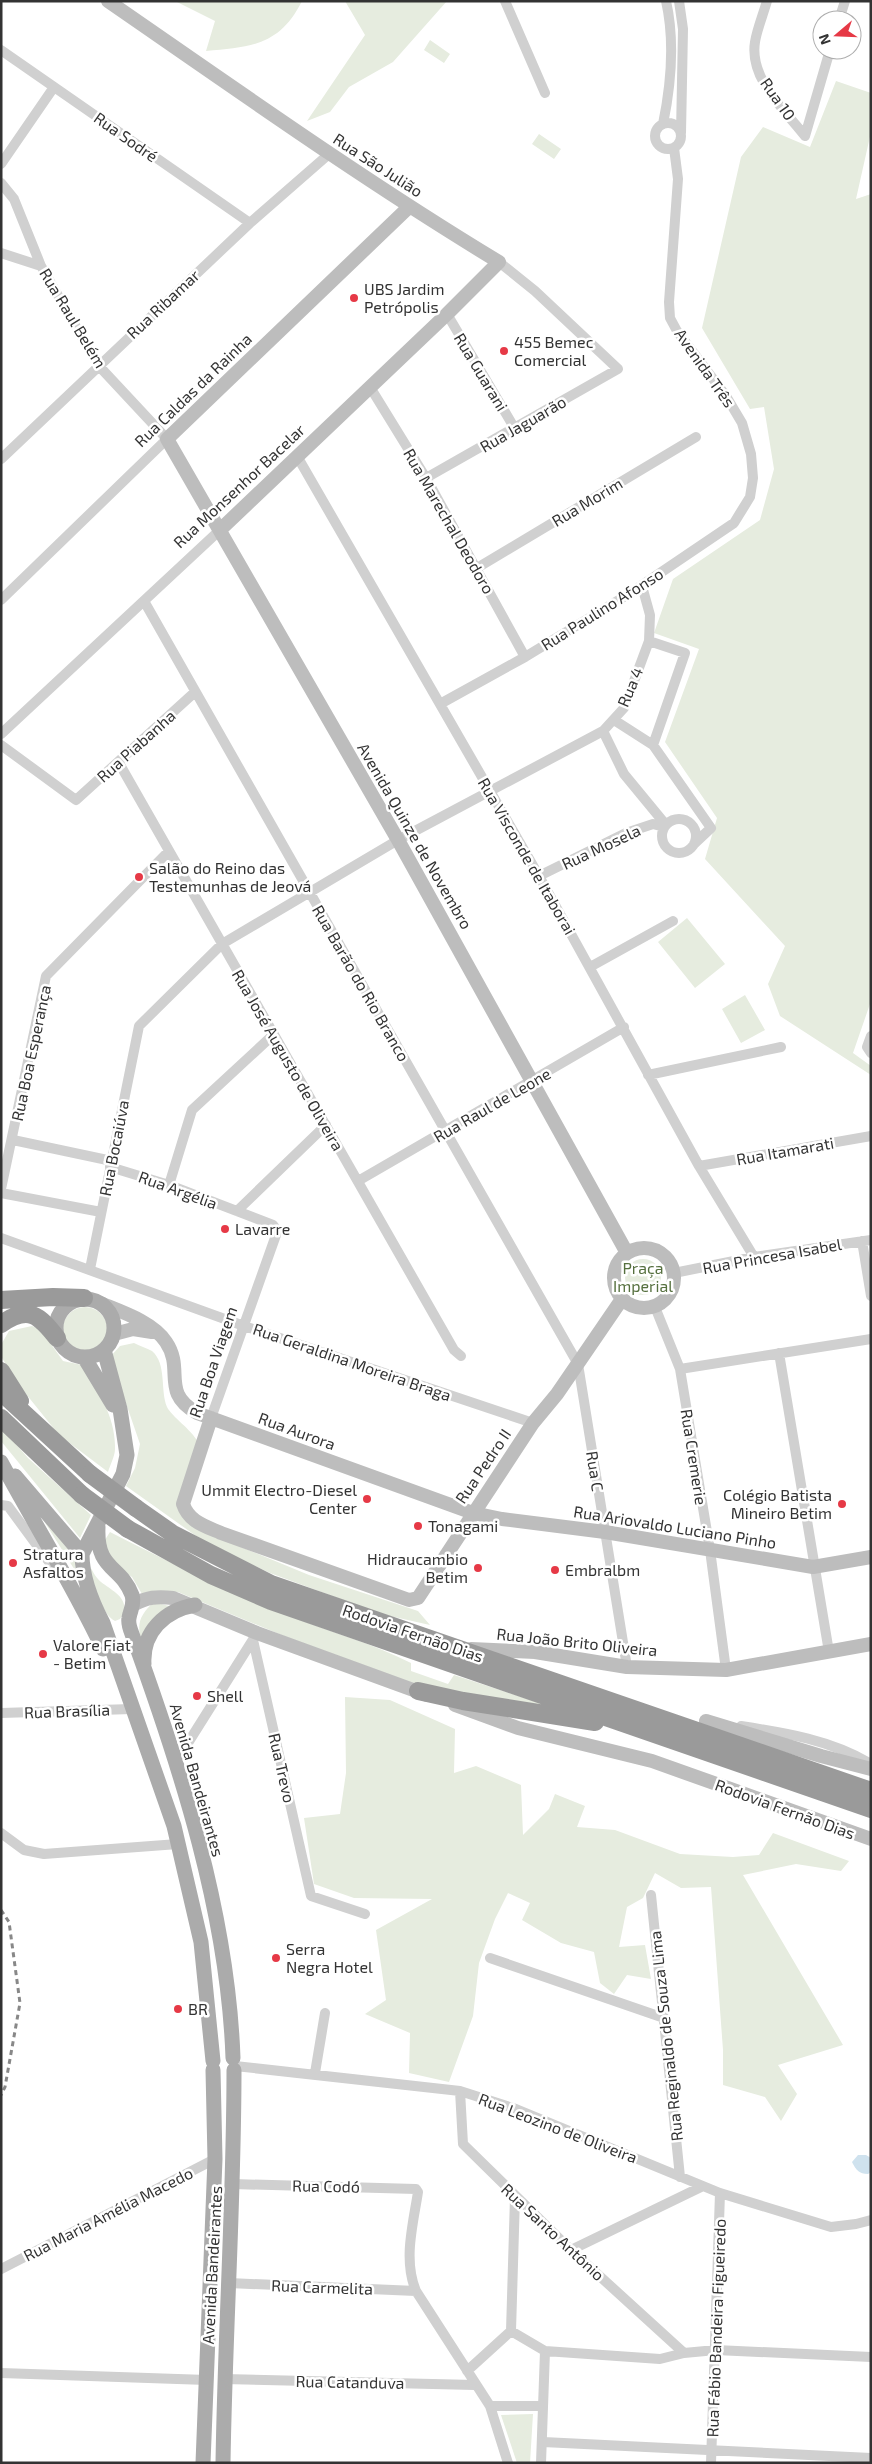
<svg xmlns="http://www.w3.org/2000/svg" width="872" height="2464" font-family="'Exo 2',sans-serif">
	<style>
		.green { fill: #e6ecdf }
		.water { fill: #cfe2ee }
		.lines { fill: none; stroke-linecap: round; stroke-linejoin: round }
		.street { stroke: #d0d0d0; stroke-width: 10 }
		.secondary { stroke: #bdbdbd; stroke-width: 14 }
		.primary { stroke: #ababab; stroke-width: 15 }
		.highway { stroke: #9a9a9a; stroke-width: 18 }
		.rail { stroke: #888; stroke-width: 3; stroke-dasharray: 5 4; stroke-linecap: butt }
		.highway-bridge { stroke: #9a9a9a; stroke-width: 18 }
		.poi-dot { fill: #e63946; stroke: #fff; stroke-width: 2 }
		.labels { text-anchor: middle; stroke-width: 5; stroke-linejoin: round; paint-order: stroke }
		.street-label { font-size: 16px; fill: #333; stroke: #fff }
		.poi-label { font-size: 16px; fill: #333; stroke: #fff; text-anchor: start }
		.park-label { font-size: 16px; fill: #56703f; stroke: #fff }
	</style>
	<rect width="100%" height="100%" fill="#fff"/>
	<path class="green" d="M175,1H302C280,45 252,47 206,51L215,21Z
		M345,1H447L393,62L349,87L330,112L307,121L365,35Z
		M430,40L450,54L444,63L424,50Z
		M836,81L871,93V132L856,199L871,194V1001L853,1053L871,1066V1075L780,1016L768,984L785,946L705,859L717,818L665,742L699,649L654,633L673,579L760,520L774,469L764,407L750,409L702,328L741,157L763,127L810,147Z
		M539,134L561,149L554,159L532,144Z
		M687,918L725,964L695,988L658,942Z
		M745,995L765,1030L741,1043L722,1009Z
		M625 1277a18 18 0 1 1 36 0a18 18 0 1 1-36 0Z
		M63 1329a22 22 0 1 1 44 0a22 22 0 1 1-44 0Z
		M32,1326L41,1330L63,1361L82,1365C98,1391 116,1417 115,1449C115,1456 110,1465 108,1472L59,1435L22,1389L2,1358V1343L9,1331Z
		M134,1343C139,1346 147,1348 152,1351C167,1364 160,1390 167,1407C172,1417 191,1429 198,1442L186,1484L195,1528L309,1575L418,1611L430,1625L381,1614L270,1573L206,1543L126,1486L135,1468L140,1444L110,1357L120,1346Z
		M1,1427L28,1458L91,1515L80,1538L1,1441Z
		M27,1494L73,1548L76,1572Z
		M110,1532C169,1562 228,1592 290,1616C330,1632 372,1643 411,1663V1671L448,1684L454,1675L537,1702L552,1709L415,1684L284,1636L178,1592L142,1594L132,1577L112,1563L101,1546Z
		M89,1565C93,1571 95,1577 101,1582C114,1592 133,1600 120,1619L115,1621C100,1613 93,1580 89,1565Z
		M154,1602L169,1606L141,1638C136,1622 142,1613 154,1602Z
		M345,1697L390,1700L455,1729L454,1773L476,1766L521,1785L523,1835L549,1809L555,1794L585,1806L577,1827L615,1830L680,1854L733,1857L759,1855L773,1833L849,1861L841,1871L796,1864L743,1875L843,2045L778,2065L797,2094L781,2121L765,2097L723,2085V2050L711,1887L681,1888L655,1873L643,1898L627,1907L619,1947L645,1945L651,1979L627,1975L614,1994L600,1983L594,1952L561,1943L522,1920L530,1903L508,1893L495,1919L479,1963L473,2016L449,2082L409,2073L410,2033L365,2014L386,2000L376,1930L432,1899L354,1898L314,1884L304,1818L340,1814L346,1773Z
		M533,2414L530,2463H517L501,2415Z"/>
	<path class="water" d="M858,2155H866L871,2158V2172L868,2174C859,2174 856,2170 852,2162Z"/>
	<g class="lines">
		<path class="street" d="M505,1L545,93
			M679,1L683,29L681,133
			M767,1C763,15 757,29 755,42C749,79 785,110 805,136
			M839,20L845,1
			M1,50L250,223
			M655 136a13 13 0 1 1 26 0a13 13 0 1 1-26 0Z
			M663,124C671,85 675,41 666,1
			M805,136L830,50
			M1,164L54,87
			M1,183L14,199L41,266L98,365L167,439L1,600
			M1,253L41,266
			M447,314L515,429
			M370,387L426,478L525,657
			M297,456L539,876L699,1166L754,1257
			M1,459L250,223L329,154
			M426,478L618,369L535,291L499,262
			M477,568L696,437
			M642,586L650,615L649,641L624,708L603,731L624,774L666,825
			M144,601L578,1364L627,1667
			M649,641L685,653L653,745
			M440,704L525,657L632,592L734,523L750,497L753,478L751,454L742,423L726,396L677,331L670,318L669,302L678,179L674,148
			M614,720L653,745L711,828L694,844
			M1,734L221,529
			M1,745L76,800L195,692
			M119,763L454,1350L461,1356
			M662 836a17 17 0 1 1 34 0a17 17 0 1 1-34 0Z
			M539,876L626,833L653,824L664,827
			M590,967L673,921
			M871,1036L867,1047L871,1053
			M648,1075L781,1047
			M13,1140L112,1161
			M699,1166L871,1136
			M110,1167L169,1185L273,1225L276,1229V1235L211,1418
			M358,1181L624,1027
			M169,1185L192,1110L273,1035
			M1,1189L46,976L169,851
			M1,1193L101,1212
			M237,1211L326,1125
			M1,1238L244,1326L533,1423
			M862,1241L871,1296
			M90,1269L139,1026L222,944L398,840L603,731
			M674,1273L754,1257L871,1240
			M655,1307L680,1369L710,1550L726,1670
			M779,1353L829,1652
			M680,1369L871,1339
			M1,1505L8,1506L58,1574
			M253,1640L311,1896L365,1914
			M1,1713L132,1709
			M741,1726C786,1733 831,1740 871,1764
			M176,1762L254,1638
			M1,1833L24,1850L44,1854L178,1844
			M651,1895L680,2177
			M490,1958L664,2018
			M235,2066L460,2091L516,2109L720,2193L831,2227L856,2224L871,2220
			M315,2073L325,2013
			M460,2091L463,2144L571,2250L684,2353
			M233,2184L416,2189L418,2192C413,2225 403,2260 416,2291L490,2406L508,2463
			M571,2250L701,2187
			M1,2269L215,2159
			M229,2283L416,2291
			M511,2331L515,2197
			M467,2371L511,2331L545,2351L660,2359L684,2353L716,2350L871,2357
			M1,2373L207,2380
			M224,2379L475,2385
			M490,2406H543
			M543,2442L871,2458
			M541,2463L545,2351
			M711,2463L720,2193"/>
		<path class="secondary" d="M108,1C237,90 365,181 499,262L447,314L221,529
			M409,207L167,439L398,840L627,1253
			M614 1278a30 30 0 1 1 60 0a30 30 0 1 1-60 0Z
			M100,1303C122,1312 153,1322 166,1342C185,1370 160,1392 197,1413L473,1513L502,1519L605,1532L813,1567L871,1557
			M114,1334L133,1329L152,1332
			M211,1418L183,1504C189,1522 205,1526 221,1533L409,1600L418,1598L533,1423L557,1394L622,1299
			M133,1605C147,1597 157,1596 173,1598L257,1633L427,1695
			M471,1649L535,1652L627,1667L726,1670L871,1644
			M455,1705L518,1728L652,1761L871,1839
			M706,1721L821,1756L871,1769"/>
		<path class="primary" d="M56 1328a29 29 0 1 1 58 0a29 29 0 1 1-58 0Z
			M104,1350L120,1409L127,1455L123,1474L82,1554C82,1578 92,1602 103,1623L174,1826L201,1942L213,2061
			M84,1357L113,1405
			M1,1462C35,1525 73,1585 103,1649
			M15,1476L82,1554
			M98,1527C96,1571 121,1565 132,1595C135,1605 130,1610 129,1618C128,1623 130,1629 132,1634C181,1769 228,1914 233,2058
			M144,1664C142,1632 165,1610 195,1605
			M203,2463L215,2159L213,2070
			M223,2463C225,2332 234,2201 234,2070"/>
		<path class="highway" d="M1,1300L53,1297L84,1298
			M1,1324C29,1305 39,1315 57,1338
			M1,1371L20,1401
			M1,1392L90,1474
			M1,1418L82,1495
			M136,1508L173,1534L271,1584L871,1791
			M128,1529L211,1575L271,1601L871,1809
			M418,1691L463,1701L595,1722"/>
		<path class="rail" d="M1,1910L9,1922L20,2003L5,2087L1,2095"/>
		<path class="highway-bridge" d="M90,1474L136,1508
			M82,1495L128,1529"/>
	</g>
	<g class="poi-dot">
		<circle cx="354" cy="298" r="5"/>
		<circle cx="504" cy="351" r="5"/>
		<circle cx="139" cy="877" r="5"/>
		<circle cx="225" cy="1229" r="5"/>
		<circle cx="367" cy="1499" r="5"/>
		<circle cx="842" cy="1504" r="5"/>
		<circle cx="418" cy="1526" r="5"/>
		<circle cx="13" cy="1563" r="5"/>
		<circle cx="478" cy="1568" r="5"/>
		<circle cx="555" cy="1570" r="5"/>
		<circle cx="43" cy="1654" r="5"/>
		<circle cx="197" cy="1696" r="5"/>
		<circle cx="276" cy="1958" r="5"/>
		<circle cx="178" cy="2009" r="5"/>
	</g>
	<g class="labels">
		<g class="street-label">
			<text transform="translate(778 99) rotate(55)" y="6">Rua 10</text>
			<text transform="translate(126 137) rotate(35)" y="6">Rua Sodré</text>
			<text transform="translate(378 165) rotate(33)" y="6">Rua São Julião</text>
			<text transform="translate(163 304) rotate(-43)" y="6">Rua Ribamar</text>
			<text transform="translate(73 318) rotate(59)" y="6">Rua Raul Belém</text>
			<text transform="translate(705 368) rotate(55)" y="6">Avenida Três</text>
			<text transform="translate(481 372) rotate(59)" y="6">Rua Guarani</text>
			<text transform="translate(193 390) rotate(-44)" y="6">Rua Caldas da Rainha</text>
			<text transform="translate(523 424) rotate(-30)" y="6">Rua Jaguarão</text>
			<text transform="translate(239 486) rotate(-43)" y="6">Rua Monsenhor Bacelar</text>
			<text transform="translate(587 502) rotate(-31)" y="6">Rua Morim</text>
			<text transform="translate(449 521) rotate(60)" y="6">Rua Marechal Deodoro</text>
			<text transform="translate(602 609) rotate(-32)" y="6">Rua Paulino Afonso</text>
			<text transform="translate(630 687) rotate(-67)" y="6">Rua 4</text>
			<text transform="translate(136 746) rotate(-42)" y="6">Rua Piabanha</text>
			<text transform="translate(415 836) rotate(60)" y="6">Avenida Quinze de Novembro</text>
			<text transform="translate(601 847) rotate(-25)" y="6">Rua Mosela</text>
			<text transform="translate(527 856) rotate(60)" y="6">Rua Visconde de Itaborai</text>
			<text transform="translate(361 983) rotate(60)" y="6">Rua Barão do Rio Branco</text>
			<text transform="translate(31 1053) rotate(-78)" y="6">Rua Boa Esperança</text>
			<text transform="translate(288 1060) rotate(60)" y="6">Rua José Augusto de Oliveira</text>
			<text transform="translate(492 1105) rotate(-30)" y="6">Rua Raul de Leone</text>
			<text transform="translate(114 1148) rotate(-79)" y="6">Rua Bocaiúva</text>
			<text transform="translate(785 1151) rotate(-10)" y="6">Rua Itamarati</text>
			<text transform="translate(178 1190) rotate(20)" y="6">Rua Argélia</text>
			<text transform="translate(772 1256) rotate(-10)" y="6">Rua Princesa Isabel</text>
			<text transform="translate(213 1362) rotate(-71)" y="6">Rua Boa Viagem</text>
			<text transform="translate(352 1362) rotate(19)" y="6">Rua Geraldina Moreira Braga</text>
			<text transform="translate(297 1431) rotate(20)" y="6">Rua Aurora</text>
			<text transform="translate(694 1457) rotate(81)" y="6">Rua Cremerie</text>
			<text transform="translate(483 1466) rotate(-56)" y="6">Rua Pedro II</text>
			<text transform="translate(595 1471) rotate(81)" y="6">Rua C</text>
			<text transform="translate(675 1527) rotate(9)" y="6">Rua Ariovaldo Luciano Pinho</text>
			<text transform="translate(413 1633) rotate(19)" y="6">Rodovia Fernão Dias</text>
			<text transform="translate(577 1642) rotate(6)" y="6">Rua João Brito Oliveira</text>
			<text transform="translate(67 1711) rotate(-2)" y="6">Rua Brasília</text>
			<text transform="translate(282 1768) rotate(77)" y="6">Rua Trevo</text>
			<text transform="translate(197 1780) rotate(74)" y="6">Avenida Bandeirantes</text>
			<text transform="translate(785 1809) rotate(20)" y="6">Rodovia Fernão Dias</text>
			<text transform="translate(666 2036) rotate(-96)" y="6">Rua Reginaldo de Souza Lima</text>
			<text transform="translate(558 2128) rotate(21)" y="6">Rua Leozino de Oliveira</text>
			<text transform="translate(326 2186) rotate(1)" y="6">Rua Codó</text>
			<text transform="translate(108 2214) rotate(-27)" y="6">Rua Maria Amélia Macedo</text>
			<text transform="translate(553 2232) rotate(43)" y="6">Rua Santo Antônio</text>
			<text transform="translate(212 2265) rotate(-87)" y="6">Avenida Bandeirantes</text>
			<text transform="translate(322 2287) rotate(2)" y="6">Rua Carmelita</text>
			<text transform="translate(716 2328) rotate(-88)" y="6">Rua Fábio Bandeira Figueiredo</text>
			<text transform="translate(350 2382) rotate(1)" y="6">Rua Catanduva</text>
		</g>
		<g class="poi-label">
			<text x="364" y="295">UBS Jardim<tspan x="364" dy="18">Petrópolis</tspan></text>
			<text x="514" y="348">455 Bemec<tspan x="514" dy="18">Comercial</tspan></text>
			<text x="149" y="874">Salão do Reino das<tspan x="149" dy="18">Testemunhas de Jeová</tspan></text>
			<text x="235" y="1235">Lavarre</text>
			<text x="357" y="1496" text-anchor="end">Ummit Electro-Diesel<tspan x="357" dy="18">Center</tspan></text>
			<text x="832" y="1501" text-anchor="end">Colégio Batista<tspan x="832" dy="18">Mineiro Betim</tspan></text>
			<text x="428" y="1532">Tonagami</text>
			<text x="23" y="1560">Stratura<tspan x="23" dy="18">Asfaltos</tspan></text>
			<text x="468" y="1565" text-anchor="end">Hidraucambio<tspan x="468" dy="18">Betim</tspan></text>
			<text x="565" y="1576">Embralbm</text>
			<text x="53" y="1651">Valore Fiat<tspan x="53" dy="18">- Betim</tspan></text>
			<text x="207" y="1702">Shell</text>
			<text x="286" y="1955">Serra<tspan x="286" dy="18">Negra Hotel</tspan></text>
			<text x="188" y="2015">BR</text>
		</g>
		<g class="park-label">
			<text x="643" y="1274">Praça<tspan x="643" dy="18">Imperial</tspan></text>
		</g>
	</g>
	<rect width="872" height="2464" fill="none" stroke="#333333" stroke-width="5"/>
	<g transform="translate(837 35) rotate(251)"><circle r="24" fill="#ffffff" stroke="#adadad"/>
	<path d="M0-4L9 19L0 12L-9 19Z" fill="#e63946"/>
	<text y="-8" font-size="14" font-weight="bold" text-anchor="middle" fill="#333333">N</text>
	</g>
</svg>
